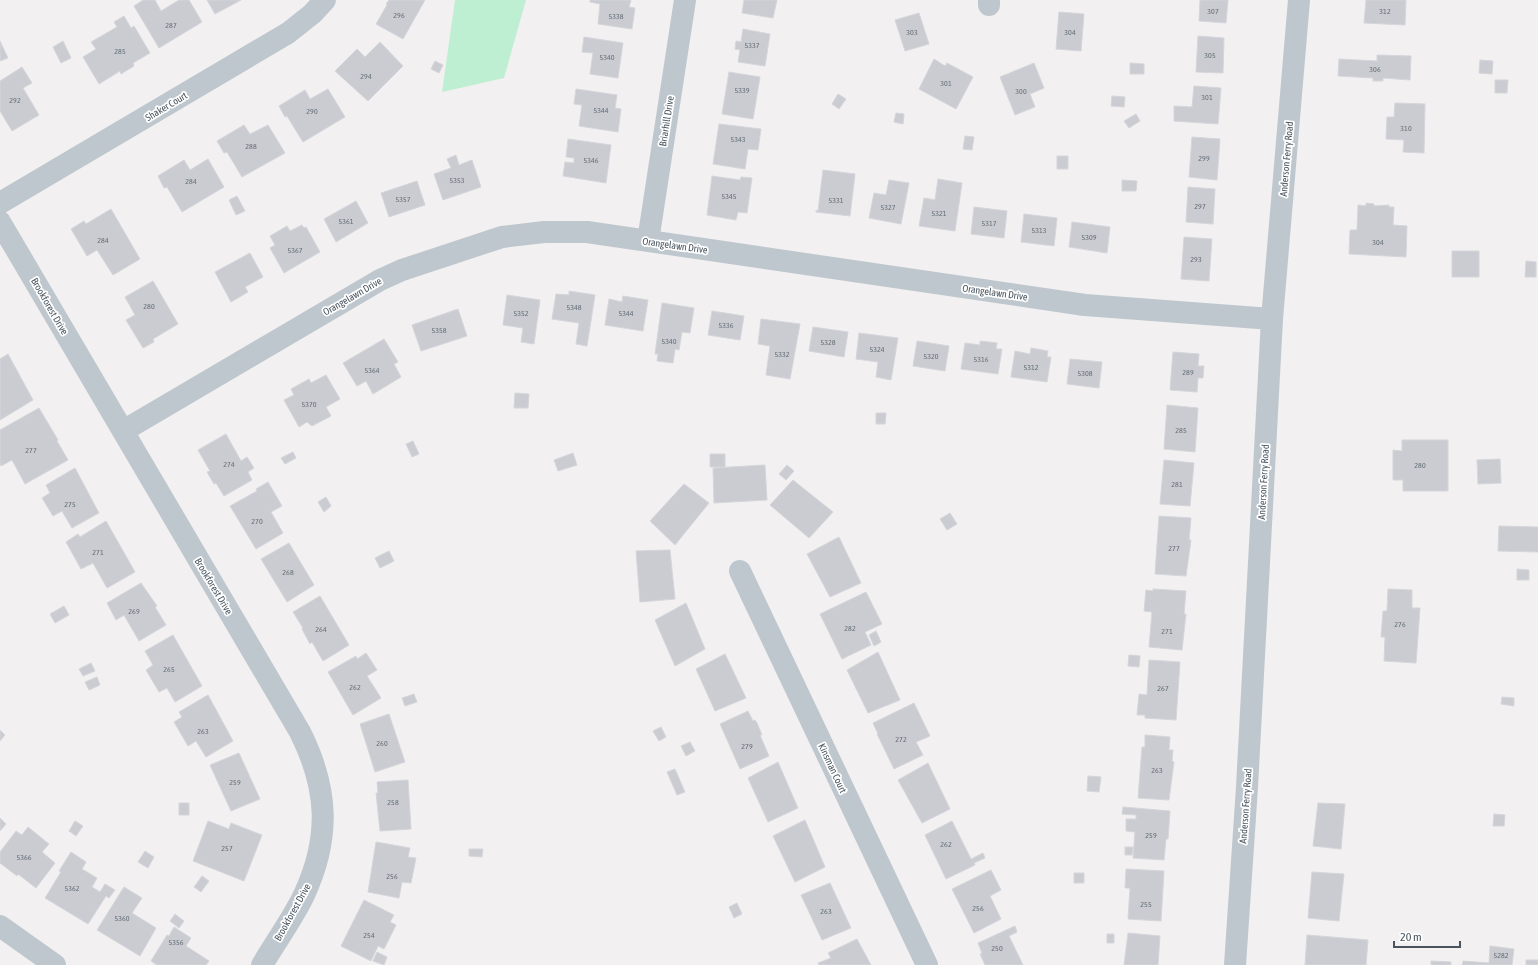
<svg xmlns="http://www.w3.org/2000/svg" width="1538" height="965" font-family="'Asap Condensed',sans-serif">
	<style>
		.green { fill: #bfefd2 }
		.building { fill: #caccd2; stroke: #d4d6db }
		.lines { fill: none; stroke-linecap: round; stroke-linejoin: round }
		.minor { stroke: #bec7ce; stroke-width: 22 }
		.tertiary { stroke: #bec7ce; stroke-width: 22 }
		.labels { text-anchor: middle; stroke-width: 3.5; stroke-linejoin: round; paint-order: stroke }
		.number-label { font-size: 8px; fill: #68717a }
		.street-label { font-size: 10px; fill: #48535d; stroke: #fff }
	</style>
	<rect width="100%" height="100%" fill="#f2f0f0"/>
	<path class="green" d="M455,0H526L504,78L442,92Z"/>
	<path class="building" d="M143,0H155L161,11L179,0H189L202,22L159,48L134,6Z
		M207,0H241L215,14Z
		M389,0H425L403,39L376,24L387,5L386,4Z
		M590,0H631L629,7L635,8L632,29L598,24L600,4L590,2Z
		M744,0H777L773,18L742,13Z
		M1200,0H1228L1226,23L1199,21Z
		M1366,0H1406L1405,25L1364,23Z
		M1059,12L1084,14L1081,51L1056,49Z
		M919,13L929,44L905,51L895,20Z
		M124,16L131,28L134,26L150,53L133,63L134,66L121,74L120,71L99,84L83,57L96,49L91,42L117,27L114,22Z
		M743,29L770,34L765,66L738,62L740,50L735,49L736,41L741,42Z
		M1198,36L1224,38L1223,73L1196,72Z
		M584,37L623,43L618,78L590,74L593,53L582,52Z
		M0,41L8,58L0,61Z
		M63,41L71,58L61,63L53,47Z
		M380,42L403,66L368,101L335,71L357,49L365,57Z
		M1377,55L1411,56L1410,80L1383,78V81H1373V78L1338,76L1339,59L1377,61Z
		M934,59L945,66L947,63L973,77L956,109L919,89Z
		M1480,60L1493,61L1492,74L1479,73Z
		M435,61L443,65L439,73L431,69Z
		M1034,63L1044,88L1030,94L1035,107L1015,115L1000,77Z
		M1130,63L1144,64V74H1130Z
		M22,67L32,83L23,88L39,115L12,131L0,111V81Z
		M729,72L760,77L753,119L722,114Z
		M1495,80H1508L1507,93H1495Z
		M1194,86L1221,88L1218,124L1174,121V106L1192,107Z
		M328,89L345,117L303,142L287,116L285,117L279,106L305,90L310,99Z
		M576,89L617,95L615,108L621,109L618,132L579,126L582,105L574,104Z
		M838,94L846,99L839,109L832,104Z
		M1112,96L1125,97L1124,107L1111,106Z
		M1395,103L1425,104L1424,153L1403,152L1404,140L1386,139L1387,117H1394Z
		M896,113L904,114L903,124L894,122Z
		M1136,114L1140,121L1129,128L1124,121Z
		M719,124L761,129L758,150L748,149L745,169L713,164Z
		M244,125L250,134L268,125L285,153L242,177L227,152L224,153L217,141Z
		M965,136L974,137L972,150L963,149Z
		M1192,137L1220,139L1217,180L1189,177Z
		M568,139L611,145L606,183L563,176L565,162L574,163V158L566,157Z
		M456,155L459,165L472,160L481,187L443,200L434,174L451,168L447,159Z
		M1057,156H1068V169H1057Z
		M208,159L224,187L182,212L167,187L164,188L158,176L184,160L190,170Z
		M823,170L855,174L850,216L816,212V210L818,211Z
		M712,176L740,180L741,177L752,178L747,213L738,212L736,220L707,215Z
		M938,179L962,183L955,231L919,226L924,198L935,200Z
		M889,180L909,183L901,224L869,218L874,193L886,195Z
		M1122,180L1137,181L1136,191H1122Z
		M417,181L425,205L389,217L381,193Z
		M1188,187L1215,189L1213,224L1186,222Z
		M237,196L245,211L236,215L229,200Z
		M356,201L368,223L336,242L324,219Z
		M1366,203L1374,204V206L1389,205V207H1394L1393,225L1407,226L1406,257L1349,254L1350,230H1357L1358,205L1366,206Z
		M974,207L1007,211L1004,238L971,234Z
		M111,209L140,259L113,275L97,250L87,256L71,229L84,221L86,224Z
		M1024,214L1057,218L1054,246L1021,242Z
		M1072,222L1110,227L1107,253L1069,247Z
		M302,225L304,228L306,227L320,252L284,273L270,248L275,245L270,236L287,226L290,231Z
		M1184,237L1212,239L1209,281L1181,279Z
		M1452,251H1479V277H1452Z
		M250,253L263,277L245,287L248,292L231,302L215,272Z
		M1526,261L1536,262V277H1525Z
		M153,281L178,324L153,339L154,342L143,348L126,320L135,315L125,297Z
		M569,291L595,295L587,346L576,344L579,323L552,319L556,294L569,295Z
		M507,295L540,300L534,344L521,342L523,328L503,325Z
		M623,296L648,300L643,331L605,325L609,299L622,302Z
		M662,303L694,308L690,333L682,332L679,350L675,349L673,363L657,361L658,354H655Z
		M458,309L467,336L421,351L412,325Z
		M712,311L744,316L740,340L708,335Z
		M761,319L800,324L790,379L766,375L770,346L758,344Z
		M813,327L848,332L844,357L809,351Z
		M859,333L898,338L891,380L876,377L878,362L856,359Z
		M384,339L398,362L394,364L401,377L373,394L366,381L357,386L343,363Z
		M917,341L949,346L945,371L913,366Z
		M980,341L997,343L996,349H1002L998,374L961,369L965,343L980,345Z
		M1031,348L1048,351L1047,357H1051L1047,382L1011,377L1015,351L1030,354Z
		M1173,352L1199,354L1198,366H1204L1203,378H1198L1197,392L1170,390Z
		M8,354L33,400L0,420V359Z
		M1070,359L1102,362L1099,388L1067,384Z
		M326,375L340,399L326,407L331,416L312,426L307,422L299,427L284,400L294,395L291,389L309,379L311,383Z
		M515,393L529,394L528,408H514Z
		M1167,405L1198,408L1195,452L1164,449Z
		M39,408L58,440L57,441L68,460L25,484L12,460L1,466L0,463V430Z
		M876,413H886L885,424H876Z
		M226,434L241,461L247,457L254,468L248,472L252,480L224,496L216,483L214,484L207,472L210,471L198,450Z
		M1402,440H1448V491H1403V480H1393V450L1402,451Z
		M413,441L419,454L412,457L406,444Z
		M293,452L296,458L285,464L281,458Z
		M573,453L577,465L558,471L554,460Z
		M710,454H725V467H710Z
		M1500,459L1501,483L1478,484L1477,460Z
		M1164,460L1194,463L1190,506L1160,504Z
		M765,465L767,500L714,503L713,468Z
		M787,465L794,471L786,480L779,474Z
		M75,468L99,513L72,528L62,511L53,516L42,498L50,493L46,485Z
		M793,480L833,512L809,538L770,505Z
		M268,482L282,506L271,512L283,533L256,549L230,506L257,491L256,489Z
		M684,484L709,503L675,545L650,521Z
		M326,497L331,506L324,512L318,502Z
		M950,513L957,524L947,530L940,519Z
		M1159,516L1191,518L1189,540H1191L1186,576L1155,574Z
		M106,521L135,572L107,588L93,563L81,569L66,542L78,534L80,537Z
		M1499,526L1538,527V552L1498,551Z
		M839,537L861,583L830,597L807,554Z
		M289,543L314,585L287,602L261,559Z
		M670,550L675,599L640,602L636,551Z
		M389,551L394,561L380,568L375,558Z
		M1517,569L1529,570V580H1517Z
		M141,583L157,606L155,607L166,625L139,641L124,615L116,620L107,603Z
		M1153,589L1186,591L1184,614H1186L1182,650L1149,647L1152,612L1144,611L1146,590L1153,591Z
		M1388,589L1412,590V608H1420L1416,663L1384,661L1385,637H1381L1383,611H1387Z
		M866,592L882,624L865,632L871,645L842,659L820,614Z
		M320,596L349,645L323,661L312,642L310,644L302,629L303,628L293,612Z
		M686,603L705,649L675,666L655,620Z
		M64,606L69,615L55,623L50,614Z
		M876,631L881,642L874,646L869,635Z
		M173,635L202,686L175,702L167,688L159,692L146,670L153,665L145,651Z
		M878,652L900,700L868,713L847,670Z
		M366,653L377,670L367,676L381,698L353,715L328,672L356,656L357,659Z
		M725,654L746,698L715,711L696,669Z
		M1129,655L1140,656L1139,667L1128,666Z
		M1149,660L1180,662L1176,720L1145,718V715H1137L1139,694L1147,695Z
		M91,663L95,671L83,676L79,669Z
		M97,677L100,685L89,690L85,682Z
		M414,694L417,702L405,706L402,698Z
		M208,695L233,741L206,757L196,741L188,746L174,722L182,717L179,712Z
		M1502,697L1514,698V706L1501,704Z
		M914,703L930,736L916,742L923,755L894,769L877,734H878L873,723Z
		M748,711L753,721L755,720L757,723L762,735H760L769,756L740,769L720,724Z
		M389,714L405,762L375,772L360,724Z
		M661,727L666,737L659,741L653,731Z
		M0,730L5,735L0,741Z
		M1145,735L1170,737L1169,750H1173L1172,761L1174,762L1169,800L1138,798L1142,747H1145Z
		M690,742L695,751L686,756L681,746Z
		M239,753L260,799L231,811L210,765Z
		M778,762L798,808L768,822L748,778Z
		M928,763L950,809L922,823L898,780Z
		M675,769L685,792L677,795L667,772Z
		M1088,776L1101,777L1099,792L1087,791Z
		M408,780L411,829L380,831L376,793H378L377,782Z
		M179,803H189V815H179Z
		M1318,803L1345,804L1341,849L1313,846Z
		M1123,807L1170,811L1168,839H1166L1164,860L1133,858L1135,832L1126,831V819H1136V815L1122,814Z
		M1494,814L1505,815L1504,826H1493Z
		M0,818L6,824L0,831Z
		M805,820L825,867L795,882L773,836Z
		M75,821L83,826L76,836L69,831Z
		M208,821L229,829L231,823L262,835L244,881L193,861Z
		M952,821L971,859L983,853L985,858L974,863L975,865L946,879L925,835Z
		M28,827L49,844L42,852L55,863L36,888L18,874L17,876L0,863V852L16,831L22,835Z
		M376,842L410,848L408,857L416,858L411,883L402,882L399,898L368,892Z
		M1125,847H1133L1132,855H1125Z
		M469,849H483L482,857L469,856Z
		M145,851L154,857L148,868L138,862Z
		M71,852L86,862L82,869L97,878L92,887L100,892L105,884L115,890L109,898L106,896L88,924L45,898L61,872L59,871Z
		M1126,869L1164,871L1161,921L1128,919L1130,888H1125Z
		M991,870L1001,890L990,896L1001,919L974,933L952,889Z
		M1312,872L1344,874L1339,921L1308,918Z
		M1074,873H1084V883H1074Z
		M202,876L209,881L201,892L194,887Z
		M830,883L851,928L822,940L801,895Z
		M124,887L142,898L132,913L156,928L140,956L97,930Z
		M364,900L394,915L390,922L396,925L384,949L378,946L371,961L341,946Z
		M737,903L742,914L734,918L729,907Z
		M175,914L184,921L179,928L170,921Z
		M1015,926L1017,932L1009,936L1023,965H985L980,954L982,953L978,943Z
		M174,927L191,938L186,946L209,961L206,965H157L151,961L167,935L169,936Z
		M1128,933L1160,936L1158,965H1124Z
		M1107,934H1114V943H1107Z
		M1307,935L1368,940L1366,965H1305Z
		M857,939L871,965H819L818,963L831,958L828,953Z
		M1490,946L1514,949L1512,965H1462L1463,961L1489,963Z
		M377,952L387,957L384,965L373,961Z
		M1526,960H1538V965H1526Z
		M1431,961L1451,962V965H1431Z"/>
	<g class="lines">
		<path class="minor" d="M989,5V0
			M0,203L288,33L312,14L325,0
			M0,222L300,732C328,788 331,837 304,895C293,918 275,943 262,965
			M648,241L685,0
			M123,431L380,280L402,270L502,237L544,232H587L1085,305L1272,319
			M740,571L927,965
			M0,926L55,965"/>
		<path class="tertiary" d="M1235,965L1247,787L1272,319L1299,0"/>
	</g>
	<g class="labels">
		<g class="number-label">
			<text x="1213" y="14">307</text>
			<text x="1385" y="14">312</text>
			<text x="399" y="18">296</text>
			<text x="616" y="19">5338</text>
			<text x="171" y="28">287</text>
			<text x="912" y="35">303</text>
			<text x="1070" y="35">304</text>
			<text x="752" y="48">5337</text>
			<text x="120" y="54">285</text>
			<text x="1210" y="58">305</text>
			<text x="607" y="60">5340</text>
			<text x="1375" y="72">306</text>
			<text x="366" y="79">294</text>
			<text x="946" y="86">301</text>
			<text x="742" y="93">5339</text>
			<text x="1021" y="94">300</text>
			<text x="1207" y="100">301</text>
			<text x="15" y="103">292</text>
			<text x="601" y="113">5344</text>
			<text x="312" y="114">290</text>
			<text x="1406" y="131">310</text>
			<text x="738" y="142">5343</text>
			<text x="251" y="149">288</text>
			<text x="1204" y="161">299</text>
			<text x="591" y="163">5346</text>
			<text x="457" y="183">5353</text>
			<text x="191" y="184">284</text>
			<text x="729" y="199">5345</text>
			<text x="403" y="202">5357</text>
			<text x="836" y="203">5331</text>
			<text x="1200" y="209">297</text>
			<text x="888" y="210">5327</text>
			<text x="939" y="216">5321</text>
			<text x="346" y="224">5361</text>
			<text x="989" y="226">5317</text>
			<text x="1039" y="233">5313</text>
			<text x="1089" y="240">5309</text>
			<text x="103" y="243">284</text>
			<text x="1378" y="245">304</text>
			<text x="295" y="253">5367</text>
			<text x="1196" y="262">293</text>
			<text x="149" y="309">280</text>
			<text x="574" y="310">5348</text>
			<text x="521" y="316">5352</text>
			<text x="626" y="316">5344</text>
			<text x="726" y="328">5336</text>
			<text x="439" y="333">5358</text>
			<text x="669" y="344">5340</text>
			<text x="828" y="345">5328</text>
			<text x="877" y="352">5324</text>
			<text x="782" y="357">5332</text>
			<text x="931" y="359">5320</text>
			<text x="981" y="362">5316</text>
			<text x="1031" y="370">5312</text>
			<text x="372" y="373">5364</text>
			<text x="1188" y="375">289</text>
			<text x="1085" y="376">5308</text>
			<text x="309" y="407">5370</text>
			<text x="1181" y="433">285</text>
			<text x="31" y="453">277</text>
			<text x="229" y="467">274</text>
			<text x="1420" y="468">280</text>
			<text x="1177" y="487">281</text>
			<text x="70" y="507">275</text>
			<text x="257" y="524">270</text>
			<text x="1174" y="551">277</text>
			<text x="98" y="555">271</text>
			<text x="288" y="575">268</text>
			<text x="134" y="614">269</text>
			<text x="1400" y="627">276</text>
			<text x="850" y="631">282</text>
			<text x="321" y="632">264</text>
			<text x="1167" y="634">271</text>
			<text x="169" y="672">265</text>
			<text x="355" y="690">262</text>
			<text x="1163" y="691">267</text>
			<text x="203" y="734">263</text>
			<text x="901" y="742">272</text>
			<text x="382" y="746">260</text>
			<text x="747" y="749">279</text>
			<text x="1157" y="773">263</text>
			<text x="235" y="785">259</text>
			<text x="393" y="805">258</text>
			<text x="1151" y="838">259</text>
			<text x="946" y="847">262</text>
			<text x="227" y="851">257</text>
			<text x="24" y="860">5366</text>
			<text x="392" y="879">256</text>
			<text x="72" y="891">5362</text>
			<text x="1146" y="907">255</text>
			<text x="978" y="911">256</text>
			<text x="826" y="914">263</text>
			<text x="122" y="921">5360</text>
			<text x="369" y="938">254</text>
			<text x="176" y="945">5356</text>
			<text x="997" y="951">250</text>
			<text x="1501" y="958">5282</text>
		</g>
		<g class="street-label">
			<text transform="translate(166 106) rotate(-31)" y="4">Shaker Court</text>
			<text transform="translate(666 121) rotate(-81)" y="4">Briarhill Drive</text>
			<text transform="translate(1286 159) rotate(-85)" y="4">Anderson Ferry Road</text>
			<text transform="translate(675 245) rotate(8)" y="4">Orangelawn Drive</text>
			<text transform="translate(995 292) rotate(8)" y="4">Orangelawn Drive</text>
			<text transform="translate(352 296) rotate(-30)" y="4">Orangelawn Drive</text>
			<text transform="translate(50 306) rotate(60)" y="4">Brookforest Drive</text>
			<text transform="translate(1263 482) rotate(-87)" y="4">Anderson Ferry Road</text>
			<text transform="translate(214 586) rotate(59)" y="4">Brookforest Drive</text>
			<text transform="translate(833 768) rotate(65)" y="4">Kinsman Court</text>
			<text transform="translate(1245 806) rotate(-86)" y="4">Anderson Ferry Road</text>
			<text transform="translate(292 912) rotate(-61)" y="4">Brookforest Drive</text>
		</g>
	</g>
	<path d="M1394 941v6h66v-6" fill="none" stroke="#48535d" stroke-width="2"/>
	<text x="1400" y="941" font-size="12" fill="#48535d" stroke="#ffffff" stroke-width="3" paint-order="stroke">20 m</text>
</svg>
